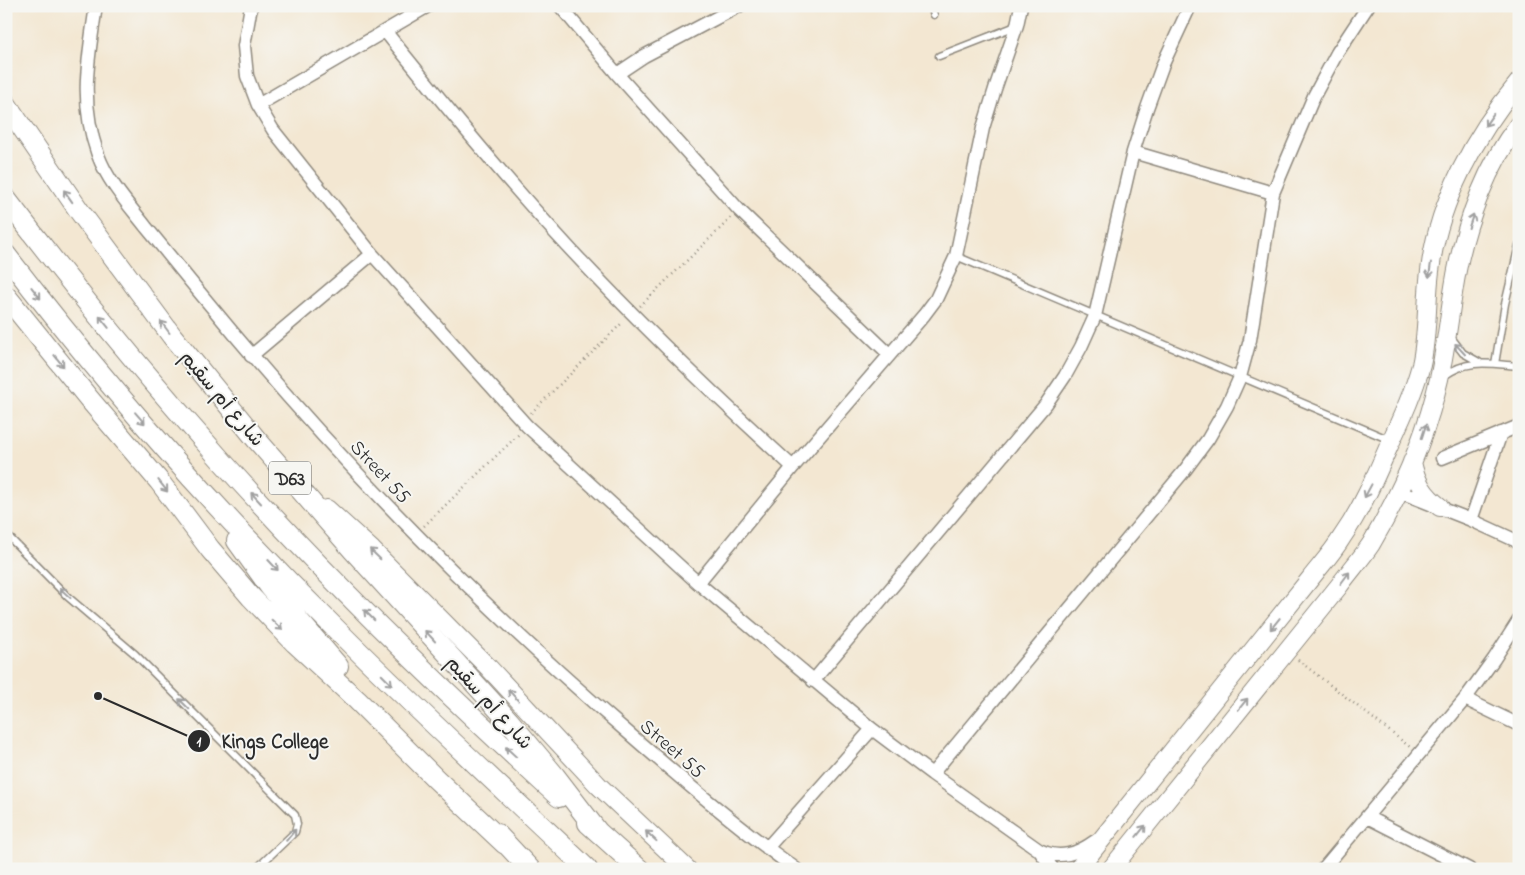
<svg xmlns="http://www.w3.org/2000/svg" width="1525" height="875" font-family="'Indie Flower','Playpen Sans Arabic',sans-serif">
	<style>
		.lines { fill: none; stroke-linecap: round; stroke-linejoin: round }
		.lane-casing { stroke: #8f897e; stroke-width: 9 }
		.street-casing { stroke: #8f897e; stroke-width: 15 }
		.secondary-casing { stroke: #8f897e; stroke-width: 20 }
		.primary-casing { stroke: #8f897e; stroke-width: 22 }
		.path { stroke: #8f897e; stroke-width: 2.5; stroke-dasharray: 1 4; stroke-linecap: butt }
		.lane { stroke: #fff; stroke-width: 6 }
		.street { stroke: #fff; stroke-width: 12 }
		.secondary { stroke: #fff; stroke-width: 18 }
		.primary { stroke: #fff; stroke-width: 20 }
		.oneway { stroke: #a0a0a0 }
		.labels { text-anchor: middle; stroke-width: 4; stroke-linejoin: round; paint-order: stroke }
		.shield { fill: #f6f6f2; stroke: #686867; stroke-width: 1 }
		.shield-label { font-size: 19px; font-weight: bold; fill: #2b2b2b }
		.street-label { font-size: 20px; fill: #2b2b2b; stroke: #f6f6f2 }
		.leader { fill: none; stroke: #2b2b2b; stroke-width: 2 }
		.callout-dot { fill: #2b2b2b; stroke: #f6f6f2; stroke-width: 2 }
		.mark-label { font-size: 15px; text-anchor: middle; font-weight: bold; fill: #fff }
		.callout-label { font-size: 21px; text-anchor: middle; font-weight: bold; fill: #2b2b2b; stroke: #f6f6f2; stroke-width: 4; stroke-linejoin: round; paint-order: stroke }
	</style>
	<rect width="100%" height="100%" fill="#f6f6f2"/>
	<filter id="ink" filterUnits="userSpaceOnUse"><feTurbulence type="fractalNoise" baseFrequency=".02" numOctaves="2"/><feDisplacementMap in="SourceGraphic" scale="10" xChannelSelector="R" yChannelSelector="G"/><feConvolveMatrix kernelMatrix="1 2 1 2 8 2 1 2 1" color-interpolation-filters="sRGB"/></filter>
	<filter id="wash" filterUnits="userSpaceOnUse"><feTurbulence type="fractalNoise" baseFrequency=".0096" numOctaves="4" result="noise"/><feDisplacementMap in="SourceGraphic" scale="20" xChannelSelector="R" yChannelSelector="G"/><feGaussianBlur stdDeviation="1.12" result="paint"/><feColorMatrix in="noise" values="0 0 0 0 0 0 0 0 0 0 0 0 0 0 0 0 0 1.4 0 .05"/><feComposite in="paint" operator="in"/></filter>
	<g filter="url(#wash)">
		<rect width="100%" height="100%" fill="#f3e7d2"/>
	</g>
	<g filter="url(#ink)">
		<g class="lines">
			<g class="lane-casing">
				<path id="lane" d="M931,6L934,15
					M939,56L1016,26
					M956,256L1390,440
					M1450,336L1463,353L1479,362
					M1495,364L1505,304L1519,245
					M1444,376C1468,358 1491,364 1519,366
					M6,534L68,597L135,654L295,815L297,824L295,832L256,869"/>
			</g>
			<g class="street-casing">
				<path id="street" d="M96,6C88,60 79,102 98,155C108,182 128,204 146,227C166,251 185,275 205,299C332,454 473,599 625,730C680,778 736,826 796,869
					M251,6L244,46L247,76L258,105L273,130L372,254L527,426L698,583L872,729L932,774L1039,850C1060,860 1077,854 1095,841
					M560,6L617,74L739,210L889,354
					M385,31C445,106 506,180 571,250C642,326 716,397 793,467
					M617,74L644,56L739,6
					M258,105L428,6
					M1133,152L1273,193
					M251,356L372,254
					M1442,458L1519,426
					M1400,492L1471,520L1519,542
					M1471,520L1501,433
					M698,583L793,467L924,315L936,299L956,256L983,128L995,89L1017,25L1021,6
					M813,681L1046,404L1065,376L1081,347L1095,316L1133,152L1147,108L1163,64L1190,6
					M1465,699L1519,725
					M932,774L1185,470L1208,439L1227,406L1240,377L1250,340L1273,193L1314,96L1337,53L1368,6
					M1367,817L1469,869
					M767,848L872,729
					M1039,850L1053,869
					M1323,869L1465,699L1494,659L1519,620"/>
			</g>
			<g class="secondary-casing">
				<path id="secondary" d="M1412,462C1416,482 1424,495 1440,507
					M327,509L372,550L489,668L599,786L687,869
					M1078,869L1310,579C1321,565 1333,552 1342,537C1363,507 1377,473 1392,439C1403,415 1414,391 1421,365C1428,335 1426,302 1430,271C1438,202 1475,135 1519,82
					M1111,869L1339,586C1349,572 1361,559 1371,544C1401,493 1426,437 1439,379C1447,343 1450,306 1457,270C1467,220 1487,165 1519,124"/>
			</g>
			<g class="primary-casing">
				<path id="primary" d="M6,104L80,212L172,336L256,439L352,549L509,721L555,776L598,832
					M6,199C74,288 145,375 220,459C326,578 442,690 559,797
					M6,255C107,387 219,514 338,631C419,712 504,790 587,869
					M6,296L90,400L159,481L210,549L251,597L295,643L357,700L436,779L505,844
					M237,541L270,587L338,666
					M588,823L639,869
					M497,834L530,869"/>
			</g>
			<path class="path" d="M640,306L731,218
				M531,413L623,322
				M424,526L519,434
				M1298,660L1410,747"/>
			<use href="#lane" class="lane"/>
			<use href="#street" class="street"/>
			<use href="#secondary" class="secondary"/>
			<use href="#primary" class="primary"/>
		</g>
		<defs><path id="oneway-shaft" d="M-6 0H5M1.5-3L5.5 0L1.5 3" fill="none" stroke-width="1.6" stroke-linecap="round" stroke-linejoin="round" transform="scale(1.25)"/></defs>
		<g class="oneway">
			<use href="#oneway-shaft" transform="translate(1489 120) rotate(125)"/>
			<use href="#oneway-shaft" transform="translate(68 196) rotate(-125)"/>
			<use href="#oneway-shaft" transform="translate(1471 221) rotate(-71)"/>
			<use href="#oneway-shaft" transform="translate(1430 270) rotate(97)"/>
			<use href="#oneway-shaft" transform="translate(36 293) rotate(52)"/>
			<use href="#oneway-shaft" transform="translate(104 322) rotate(-129)"/>
			<use href="#oneway-shaft" transform="translate(165 327) rotate(-127)"/>
			<use href="#oneway-shaft" transform="translate(1460 349) rotate(-133)"/>
			<use href="#oneway-shaft" transform="translate(59 361) rotate(51)"/>
			<use href="#oneway-shaft" transform="translate(140 418) rotate(49)"/>
			<use href="#oneway-shaft" transform="translate(1424 431) rotate(-72)"/>
			<use href="#oneway-shaft" transform="translate(163 486) rotate(52)"/>
			<use href="#oneway-shaft" transform="translate(1368 491) rotate(118)"/>
			<use href="#oneway-shaft" transform="translate(256 498) rotate(-133)"/>
			<use href="#oneway-shaft" transform="translate(375 554) rotate(-136)"/>
			<use href="#oneway-shaft" transform="translate(273 565) rotate(47)"/>
			<use href="#oneway-shaft" transform="translate(1345 578) rotate(-53)"/>
			<use href="#oneway-shaft" transform="translate(65 593) rotate(-137)"/>
			<use href="#oneway-shaft" transform="translate(369 615) rotate(-135)"/>
			<use href="#oneway-shaft" transform="translate(1275 624) rotate(129)"/>
			<use href="#oneway-shaft" transform="translate(277 625) rotate(44)"/>
			<use href="#oneway-shaft" transform="translate(430 636) rotate(-133)"/>
			<use href="#oneway-shaft" transform="translate(387 680) rotate(45)"/>
			<use href="#oneway-shaft" transform="translate(513 695) rotate(-133)"/>
			<use href="#oneway-shaft" transform="translate(184 704) rotate(-135)"/>
			<use href="#oneway-shaft" transform="translate(1243 704) rotate(-51)"/>
			<use href="#oneway-shaft" transform="translate(511 752) rotate(-137)"/>
			<use href="#oneway-shaft" transform="translate(1141 831) rotate(-51)"/>
			<use href="#oneway-shaft" transform="translate(291 835) rotate(-50)"/>
			<use href="#oneway-shaft" transform="translate(651 836) rotate(-137)"/>
		</g>
	</g>
	<g class="labels">
		<rect class="shield" x="269" y="461.5" width="42" height="33" rx="4"/>
		<g class="shield-label">
			<text x="290" y="485">D63</text>
		</g>
		<g class="street-label">
			<text transform="translate(223 398) rotate(50)" y="7">شارع أم سقيم</text>
			<text transform="translate(381 471) rotate(47)" y="7">Street 55</text>
			<text transform="translate(490 702) rotate(48)" y="7">شارع أم سقيم</text>
			<text transform="translate(673 748) rotate(41)" y="7">Street 55</text>
		</g>
	</g>
	<path class="leader" d="M98 696L199 741"/>
	<g class="callout-dot">
		<circle cx="98" cy="696" r="5"/>
		<circle cx="199" cy="741" r="12"/>
	</g>
	<g class="mark-label">
		<text x="199" y="746">1</text>
	</g>
	<g class="callout-label">
		<text x="275" y="748">Kings College</text>
	</g>
	<rect width="1525" height="875" fill="none" stroke="#f6f6f2" stroke-width="25"/>
</svg>
